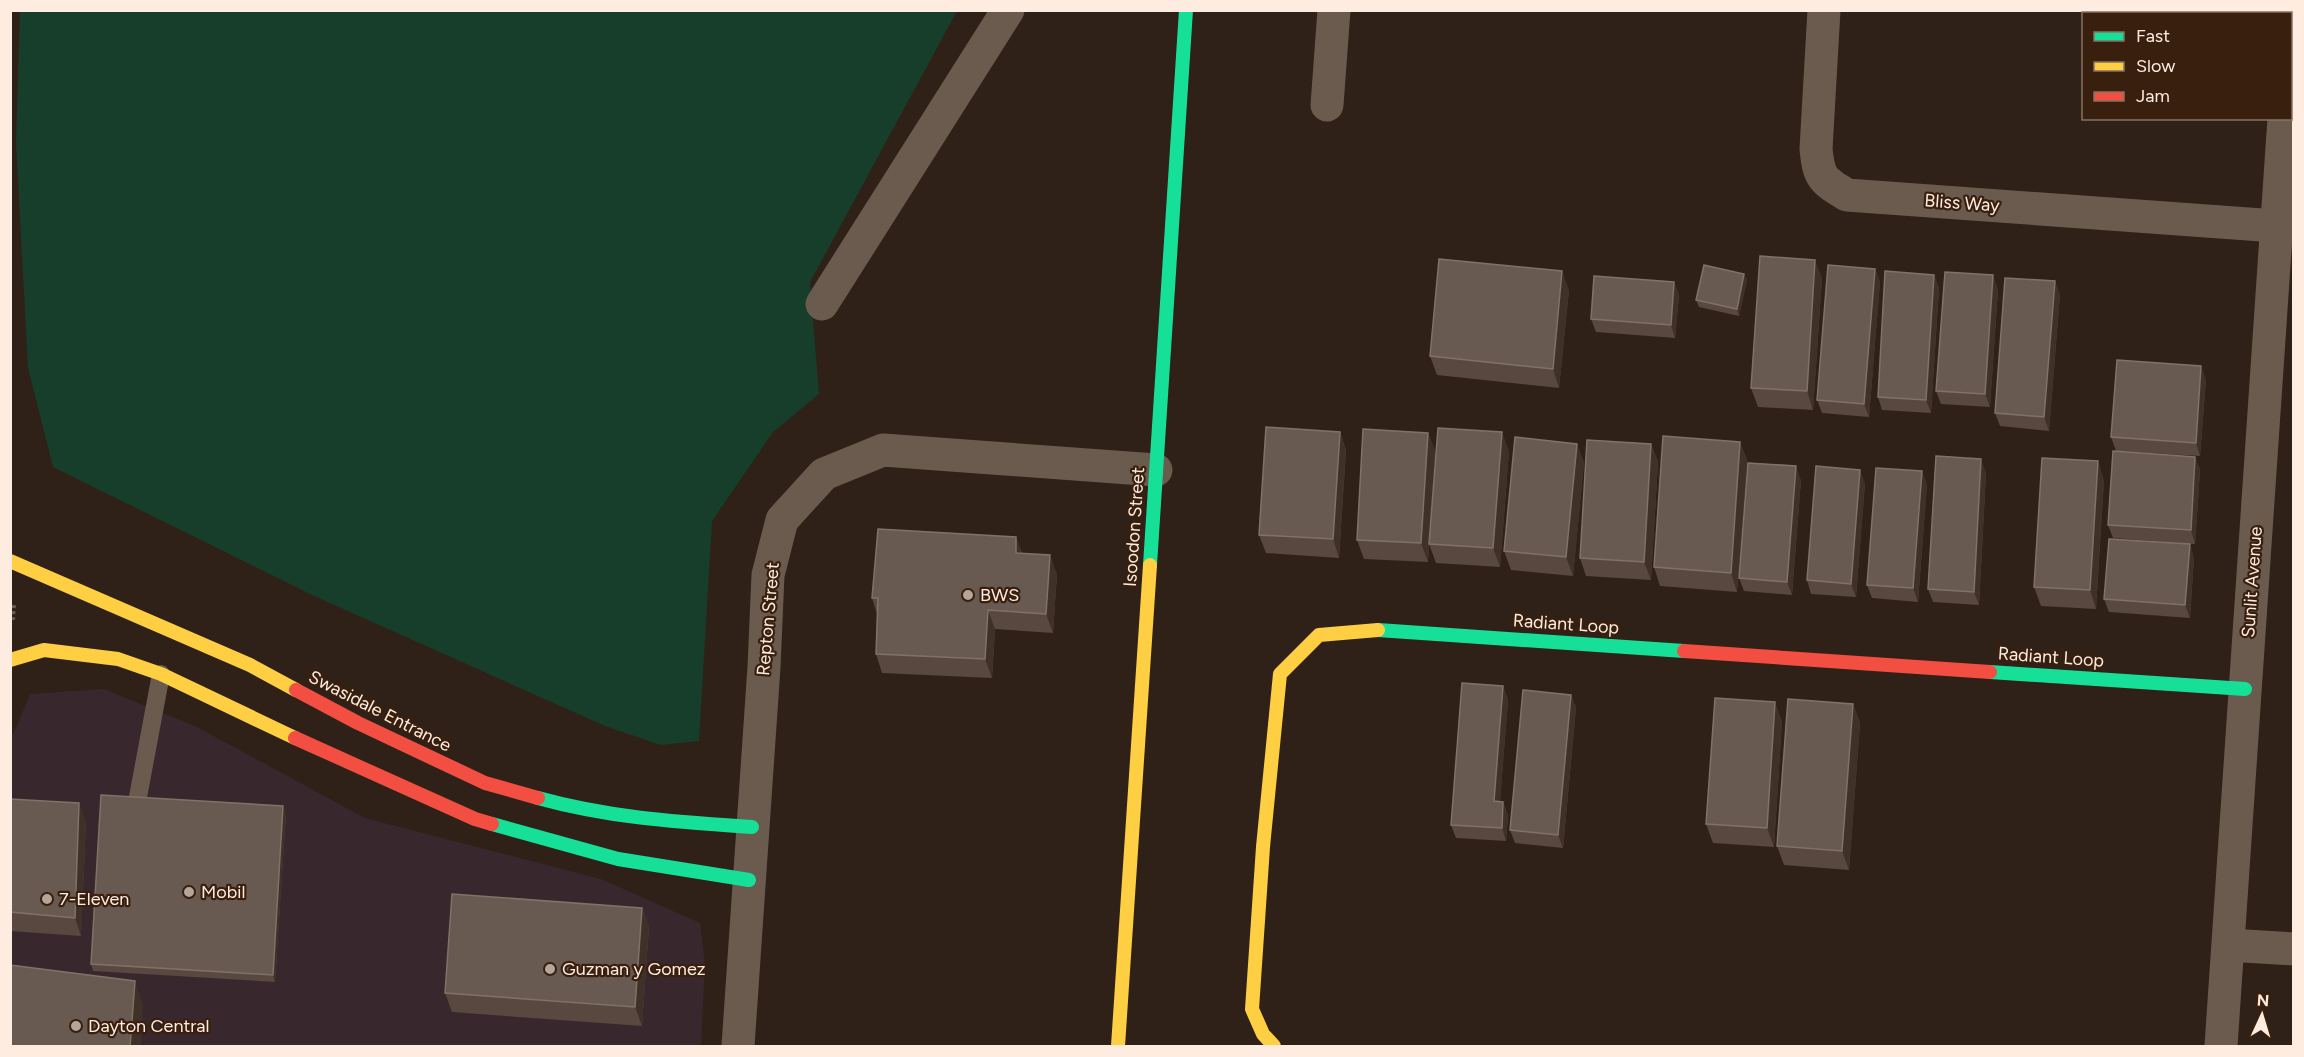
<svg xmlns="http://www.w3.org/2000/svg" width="2304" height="1057" font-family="Figtree,sans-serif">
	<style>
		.commercial { fill: #38272d }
		.green { fill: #173d2b }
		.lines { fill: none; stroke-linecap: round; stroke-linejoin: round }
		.path { stroke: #695b52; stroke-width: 4; stroke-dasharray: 3 3; stroke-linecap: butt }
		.lane { stroke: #6b5b4f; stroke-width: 18 }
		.street { stroke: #6b5b4f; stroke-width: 33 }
		.fast { stroke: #16e098; stroke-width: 14 }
		.slow { stroke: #ffcf43; stroke-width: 14 }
		.jam { stroke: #f24e42; stroke-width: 14 }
		.wall { fill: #58483f }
		.shaded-wall { fill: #403128 }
		.building { fill: #695a51; stroke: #817167; stroke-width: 1.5 }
		.poi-dot { fill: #b6a59b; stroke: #391f0e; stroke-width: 2 }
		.labels { text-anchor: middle; stroke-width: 4.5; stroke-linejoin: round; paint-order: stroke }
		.street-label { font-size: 18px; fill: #feece1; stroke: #391f0e }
		.poi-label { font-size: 18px; fill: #feece1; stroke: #391f0e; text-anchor: start }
	</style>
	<rect width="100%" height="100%" fill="#2f2118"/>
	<path class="commercial" d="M104,689L197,727L365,818L601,879L700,923L705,965L701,1046H11V735L14,733L30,694Z"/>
	<path class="green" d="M20,11H957L810,282L819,394L773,432L712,521L699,741L661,745L605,726L312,595L53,467L28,368L16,143Z"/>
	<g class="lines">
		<path class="path" d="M13,620L14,604"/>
		<path class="lane" d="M138,797L161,674"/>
		<path class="street" d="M1824,10L1816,149C1819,178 1822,180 1847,195L2276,226
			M2290,23L2291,10
			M1327,105L1334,10
			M822,304L1008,10
			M2228,945L2294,949
			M738,1046L764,667L768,575L782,520L824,474L883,450L1156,470
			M2221,1046L2284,118"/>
		<path class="fast" d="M1150,565L1186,10
			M1378,630L1684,651
			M1990,672L2245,689
			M538,798C610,818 678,822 752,827
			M492,824L618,859L749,880"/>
		<path class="slow" d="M10,561L250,665L296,690
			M10,660L44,650L118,659L161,674L295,738
			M1118,1046L1150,565
			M1274,1046L1263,1034L1252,1009L1263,847L1280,674L1319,635L1378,630"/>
		<path class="jam" d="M1684,651L1990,672
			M296,690L358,723L485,783L538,798
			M295,738L475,819L492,824"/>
	</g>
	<path class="wall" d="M1875,269L1880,282L1869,417L1822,413L1817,400Z
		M1744,274L1747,280L1739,316L1699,307L1696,300Z
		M1934,275L1939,288L1931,413L1882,410L1878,397Z
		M1822,278L1813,410L1758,407L1751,388Z
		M1674,282L1679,295L1675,338L1596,332L1591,319Z
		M1998,289L1990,407L1941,404L1936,391Z
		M1569,290L1559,388L1437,375L1430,356Z
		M2060,294L2049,431L2000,426L1995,413Z
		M2206,379L2200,456L2116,451L2111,437Z
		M1340,432L1346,450L1339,558L1266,553L1259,535Z
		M1428,433L1435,451L1429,542L1509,451L1500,567L1436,563L1429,544L1428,562L1364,559L1357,540Z
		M1740,442L1747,460L1737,592L1660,586L1654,567Z
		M1651,444L1658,462L1651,580L1586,576L1580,558Z
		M2195,457L2200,470L2195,544L2113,538L2108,525Z
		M1584,462L1573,576L1511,570L1504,551Z
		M1986,473L1979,605L1933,602L1928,589Z
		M1801,480L1792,595L1744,591L1739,578Z
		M2104,480L2096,609L2041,606L2034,587Z
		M1865,483L1856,597L1811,594L1807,580Z
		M1927,484L1918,602L1872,598L1867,585Z
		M1016,537L1022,553L1057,574L1053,633L995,629L992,678L882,673L876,654L877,614L872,598Z
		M2194,557L2190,618L2109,612L2104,599Z
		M1503,686L1508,700L1500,801L1503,802L1508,815L1506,841L1456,838L1451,825Z
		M1571,695L1576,708L1563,848L1515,843L1510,830Z
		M1853,704L1860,723L1849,870L1784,865L1777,846Z
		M1782,721L1774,847L1713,843L1706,824Z
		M10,799L86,822L81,936L10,931Z
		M286,813L275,982L93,971L91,964Z
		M642,908L649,927L642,1026L452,1012L445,993Z"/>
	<path class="shaded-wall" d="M1815,260L1822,278L1813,410L1807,391Z
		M1875,269L1880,282L1869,417L1864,404Z
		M1562,271L1569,290L1559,388L1553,369Z
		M1744,274L1747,280L1739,316L1737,309Z
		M1934,275L1939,288L1931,413L1926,400Z
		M1993,275L1998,289L1990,407L1985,394Z
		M2055,281L2060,294L2049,431L2044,417Z
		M1674,282L1679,295L1675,338L1671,325Z
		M2201,366L2206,379L2200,456L2196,443Z
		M1340,432L1346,450L1339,558L1333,539Z
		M1502,432L1509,451L1500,567L1493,548Z
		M1428,433L1435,451L1428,562L1421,543Z
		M1740,442L1747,460L1737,592L1731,573Z
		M1577,444L1584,462L1573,576L1566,557Z
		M1651,444L1658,462L1651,580L1644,562Z
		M2195,457L2200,470L2195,544L2191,530Z
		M1981,459L1986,473L1979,605L1974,592Z
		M2098,461L2104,480L2096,609L2090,590Z
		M1796,466L1801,480L1792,595L1787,582Z
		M1860,470L1865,483L1856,597L1851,584Z
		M1922,471L1927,484L1918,602L1913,588Z
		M1016,537L1023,556L1016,553Z
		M2190,544L2194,557L2190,618L2185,605Z
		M1050,555L1057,574L1053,633L1046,614Z
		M988,610L995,629L992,678L985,659Z
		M1503,686L1508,700L1499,814L1494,801Z
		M1571,695L1576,708L1563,848L1558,835Z
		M1775,702L1782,721L1774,847L1767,828Z
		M1853,704L1860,723L1849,870L1842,851Z
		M1503,802L1508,815L1506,841L1502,828Z
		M79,803L86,822L81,936L75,918Z
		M283,806L286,813L275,982L273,975Z
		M642,908L649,927L642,1026L635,1007Z
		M135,981L143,1005L141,1047H130Z"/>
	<path class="building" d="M1760,256L1815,260L1807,391L1751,388Z
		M1439,259L1562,271L1553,369L1430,356Z
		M1704,265L1744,274L1737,309L1696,300Z
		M1828,265L1875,269L1864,404L1817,400Z
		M1885,271L1934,275L1926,400L1878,397Z
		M1945,272L1993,275L1985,394L1936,391Z
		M1594,276L1674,282L1671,325L1591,319Z
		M2005,278L2055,281L2044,417L1995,413Z
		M2117,360L2201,366L2196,443L2111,437Z
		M1266,427L1340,432L1333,539L1259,535Z
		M1438,428L1502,432L1493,548L1429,544Z
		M1363,429L1428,433L1421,543L1357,540Z
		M1663,436L1740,442L1731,573L1654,567Z
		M1515,437L1577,444L1566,557L1504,551Z
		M1587,440L1651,444L1644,562L1580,558Z
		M2113,451L2195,457L2191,530L2108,525Z
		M1936,456L1981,459L1974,592L1928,589Z
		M2042,458L2098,461L2090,590L2034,587Z
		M1748,463L1796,466L1787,582L1739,578Z
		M1816,466L1860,470L1851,584L1807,580Z
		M1876,468L1922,471L1913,588L1867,585Z
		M878,529L1016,537V553L1050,555L1046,614L988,610L985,659L876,654L878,598H872Z
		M2109,539L2190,544L2185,605L2104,599Z
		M1462,683L1503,686L1494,801L1503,802L1502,828L1451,825Z
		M1523,690L1571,695L1558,835L1510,830Z
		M1715,698L1775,702L1767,828L1706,824Z
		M1788,699L1853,704L1842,851L1777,846Z
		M101,795L283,806L273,975L91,964Z
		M10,799L79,803L75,918L10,912Z
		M452,894L642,908L635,1007L445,993Z
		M10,965L135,981L130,1047H10Z"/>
	<g class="poi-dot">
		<circle cx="968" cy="595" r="6"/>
		<circle cx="189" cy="892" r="6"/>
		<circle cx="47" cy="899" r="6"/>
		<circle cx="550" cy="969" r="6"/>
		<circle cx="76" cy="1026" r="6"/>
	</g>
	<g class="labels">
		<g class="street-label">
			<text transform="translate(1962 203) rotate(4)" y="6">Bliss Way</text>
			<text transform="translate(1134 527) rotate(-86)" y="6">Isoodon Street</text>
			<text transform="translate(2252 582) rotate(-86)" y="6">Sunlit Avenue</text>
			<text transform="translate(768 619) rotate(-85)" y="6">Repton Street</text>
			<text transform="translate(1566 624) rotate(4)" y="6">Radiant Loop</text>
			<text transform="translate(2051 657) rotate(4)" y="6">Radiant Loop</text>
			<text transform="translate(380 711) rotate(27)" y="6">Swasidale Entrance</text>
		</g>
		<g class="poi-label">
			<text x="980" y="601">BWS</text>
			<text x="201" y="898">Mobil</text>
			<text x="59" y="905">7-Eleven</text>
			<text x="562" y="975">Guzman y Gomez</text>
			<text x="88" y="1032">Dayton Central</text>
		</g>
	</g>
	<rect width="2304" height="1057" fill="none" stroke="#feece1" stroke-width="24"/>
	<rect x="2082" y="12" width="210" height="108" fill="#391f0e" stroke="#887162" stroke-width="1.5"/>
	<rect x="2094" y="32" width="30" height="9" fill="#16e098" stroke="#887162" stroke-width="1.5"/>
	<text x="2136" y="42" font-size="18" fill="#feece1">Fast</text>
	<rect x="2094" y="62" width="30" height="9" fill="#ffcf43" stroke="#887162" stroke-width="1.5"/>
	<text x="2136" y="72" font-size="18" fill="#feece1">Slow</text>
	<rect x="2094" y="92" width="30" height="9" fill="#f24e42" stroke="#887162" stroke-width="1.5"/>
	<text x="2136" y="102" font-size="18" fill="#feece1">Jam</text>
	<g transform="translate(2262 1015) rotate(4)" stroke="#391f0e" stroke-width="4.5" paint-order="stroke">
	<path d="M0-4.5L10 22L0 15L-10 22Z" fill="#feece1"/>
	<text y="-9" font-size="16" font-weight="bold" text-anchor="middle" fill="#feece1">N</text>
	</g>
</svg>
